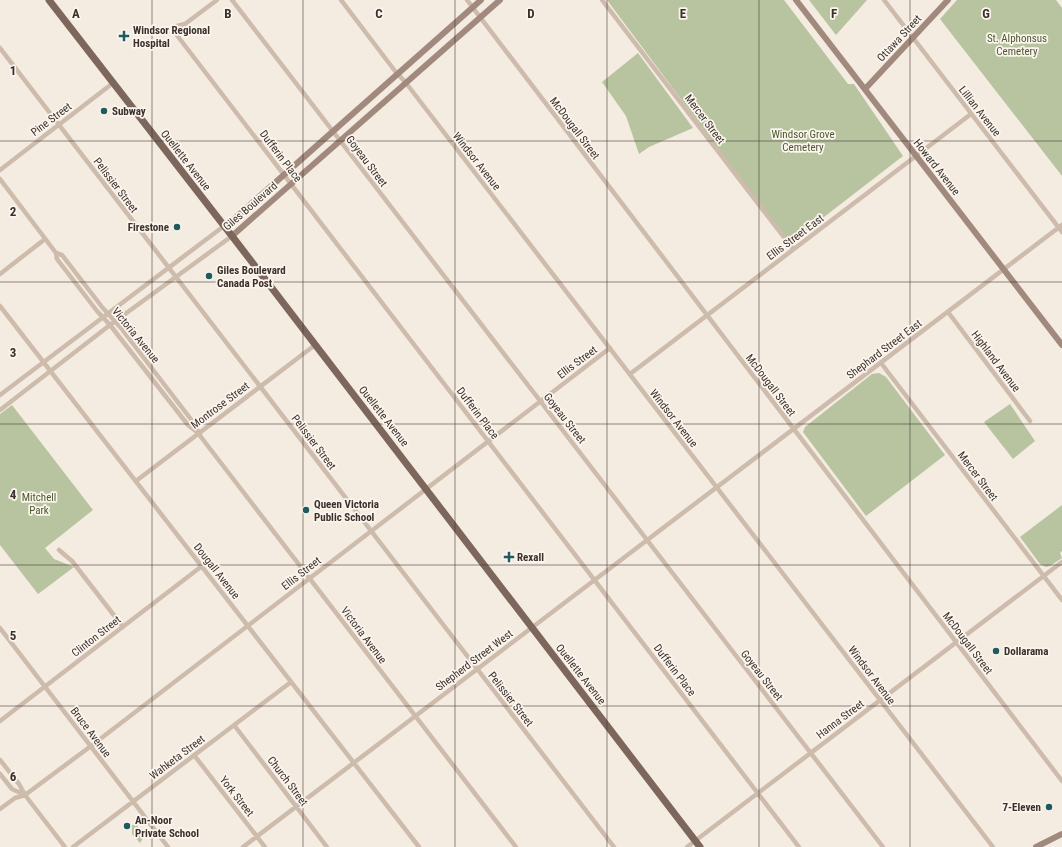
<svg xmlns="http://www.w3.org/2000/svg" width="1062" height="847" font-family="'Roboto Condensed',sans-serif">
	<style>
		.green { fill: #b8c4a0 }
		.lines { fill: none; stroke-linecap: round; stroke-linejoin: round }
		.street { stroke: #cdbbac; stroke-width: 4.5 }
		.secondary { stroke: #a18a7d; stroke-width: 6 }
		.primary { stroke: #7d675c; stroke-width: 7 }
		.grid { fill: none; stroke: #3b302b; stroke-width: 1; stroke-opacity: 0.55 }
		.poi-dot { fill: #1f5a5e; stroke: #fbf5ee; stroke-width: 1.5 }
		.labels { text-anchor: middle; stroke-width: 3.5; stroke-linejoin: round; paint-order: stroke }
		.poi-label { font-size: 11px; font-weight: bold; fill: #3b302b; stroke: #fbf5ee; text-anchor: start }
		.street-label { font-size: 11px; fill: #3b302b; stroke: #fbf5ee }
		.park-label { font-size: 11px; fill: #4a5a2e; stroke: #fbf5ee }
		.grid-label { font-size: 13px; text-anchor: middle; font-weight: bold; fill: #3b302b; stroke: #fbf5ee; stroke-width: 3.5; stroke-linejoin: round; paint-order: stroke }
	</style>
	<rect width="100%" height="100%" fill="#f4ebe1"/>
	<path class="green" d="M607,0H784L848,84H854L903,156L789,244Z
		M809,0H867L836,35Z
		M957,0H1056L1062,8V176L940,19Z
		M638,53L693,128L649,147L639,154L626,116L602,82Z
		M879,373L886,377L945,455L866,516L803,432L805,427L872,374Z
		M1010,404L1035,441L1013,459L984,422Z
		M12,405L93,510L45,548L54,559L74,567L38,594L0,545V414Z
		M1062,505V551L1060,553L1062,558L1050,566L1046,567L1040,564L1020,537Z
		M136,824L141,831L145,835L140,843L132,834V825Z"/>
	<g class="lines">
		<path class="street" d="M217,0L185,24L177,26L176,34L799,847
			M232,0L883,847
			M341,0L395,71L406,83L993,847
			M467,0L1062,781
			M602,0L793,249
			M884,0L1062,232
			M0,48L614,847
			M0,170L113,83
			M0,179L56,253L57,259L97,311L110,325L188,425L197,432
			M56,253L62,255L102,307L121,328L193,422L201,437L516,847
			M0,274L45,239
			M0,306L419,847
			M948,312L1030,421
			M881,363L1062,600
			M630,374L971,114
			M0,395L224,226
			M0,410L110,325L232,236
			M136,481L315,345
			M59,550L72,561L123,627
			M0,628L168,847
			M0,721L202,566
			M234,725L327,847
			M194,755L265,847
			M0,760L19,784L25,795L65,847
			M0,774L12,789L25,795
			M0,809L15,798L25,795L91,746L610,348
			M73,847L291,682
			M243,847L1062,225
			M687,847L1062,562"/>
		<path class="secondary" d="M796,0L1062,345
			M865,89L948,0
			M224,226L233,220L481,0
			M232,236L500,0
			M1036,847L1062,834"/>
		<path class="primary" d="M49,0L232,236L700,847"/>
	</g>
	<path class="grid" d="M152,0V847M303,0V847M455,0V847M607,0V847M759,0V847M910,0V847M0,141H1062M0,282H1062M0,424H1062M0,565H1062M0,706H1062"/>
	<g class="poi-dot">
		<path d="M122 30h4v4h4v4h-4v4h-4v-4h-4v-4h4z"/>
		<circle cx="104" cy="111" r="4"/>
		<circle cx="177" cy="227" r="4"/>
		<circle cx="209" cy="276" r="4"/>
		<circle cx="306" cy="510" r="4"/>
		<path d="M507 551h4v4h4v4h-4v4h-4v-4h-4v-4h4z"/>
		<circle cx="996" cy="651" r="4"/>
		<circle cx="1049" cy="807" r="4"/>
		<circle cx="127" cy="826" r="4"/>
	</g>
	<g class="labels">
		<g class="poi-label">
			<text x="133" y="34">Windsor Regional<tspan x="133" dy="13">Hospital</tspan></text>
			<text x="112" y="115">Subway</text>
			<text x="169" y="231" text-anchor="end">Firestone</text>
			<text x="217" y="274">Giles Boulevard<tspan x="217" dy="13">Canada Post</tspan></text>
			<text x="314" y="508">Queen Victoria<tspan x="314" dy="13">Public School</tspan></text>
			<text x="517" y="561">Rexall</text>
			<text x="1004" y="655">Dollarama</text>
			<text x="1041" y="811" text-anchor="end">7-Eleven</text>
			<text x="135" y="824">An-Noor<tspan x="135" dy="13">Private School</tspan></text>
		</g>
		<g class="street-label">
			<text transform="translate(899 38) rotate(-47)" y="4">Ottawa Street</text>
			<text transform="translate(980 111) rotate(52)" y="4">Lillian Avenue</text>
			<text transform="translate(51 119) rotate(-37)" y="4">Pine Street</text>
			<text transform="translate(705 119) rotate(53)" y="4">Mercer Street</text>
			<text transform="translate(575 128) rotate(53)" y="4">McDougall Street</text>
			<text transform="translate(281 156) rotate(53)" y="4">Dufferin Place</text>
			<text transform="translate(186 160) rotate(52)" y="4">Ouellette Avenue</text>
			<text transform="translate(367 161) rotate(53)" y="4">Goyeau Street</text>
			<text transform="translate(477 161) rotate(52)" y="4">Windsor Avenue</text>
			<text transform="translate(937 167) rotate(52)" y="4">Howard Avenue</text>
			<text transform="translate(116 185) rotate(53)" y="4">Pelissier Street</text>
			<text transform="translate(250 206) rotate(-41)" y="4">Giles Boulevard</text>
			<text transform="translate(795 237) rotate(-37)" y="4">Ellis Street East</text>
			<text transform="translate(136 335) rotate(51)" y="4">Victoria Avenue</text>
			<text transform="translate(884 349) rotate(-37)" y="4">Shephard Street East</text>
			<text transform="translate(996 361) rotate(53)" y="4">Highland Avenue</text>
			<text transform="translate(577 362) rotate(-37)" y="4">Ellis Street</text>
			<text transform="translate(771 385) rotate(53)" y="4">McDougall Street</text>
			<text transform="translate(220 405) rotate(-37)" y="4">Montrose Street</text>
			<text transform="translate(478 413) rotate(53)" y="4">Dufferin Place</text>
			<text transform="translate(384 416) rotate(52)" y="4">Ouellette Avenue</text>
			<text transform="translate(565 418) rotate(52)" y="4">Goyeau Street</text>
			<text transform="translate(674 418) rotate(52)" y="4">Windsor Avenue</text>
			<text transform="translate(314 442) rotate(53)" y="4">Pelissier Street</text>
			<text transform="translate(978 476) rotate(53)" y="4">Mercer Street</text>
			<text transform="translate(217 571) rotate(52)" y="4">Dougall Avenue</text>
			<text transform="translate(301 573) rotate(-38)" y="4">Ellis Street</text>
			<text transform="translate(364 635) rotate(53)" y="4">Victoria Avenue</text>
			<text transform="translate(96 636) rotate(-38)" y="4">Clinton Street</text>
			<text transform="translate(968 643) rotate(53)" y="4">McDougall Street</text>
			<text transform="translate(474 660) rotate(-37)" y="4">Shepherd Street West</text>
			<text transform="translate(675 670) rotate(53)" y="4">Dufferin Place</text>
			<text transform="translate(581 674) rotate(52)" y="4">Ouellette Avenue</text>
			<text transform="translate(762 675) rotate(52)" y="4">Goyeau Street</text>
			<text transform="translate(872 675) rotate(53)" y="4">Windsor Avenue</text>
			<text transform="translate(511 699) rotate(52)" y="4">Pelissier Street</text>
			<text transform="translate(840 719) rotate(-37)" y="4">Hanna Street</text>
			<text transform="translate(91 732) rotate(53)" y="4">Bruce Avenue</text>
			<text transform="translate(177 757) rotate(-37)" y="4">Wahketa Street</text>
			<text transform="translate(288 781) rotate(53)" y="4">Church Street</text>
			<text transform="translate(237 796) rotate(52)" y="4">York Street</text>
		</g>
		<g class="park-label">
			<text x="1017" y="42">St. Alphonsus<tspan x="1017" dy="13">Cemetery</tspan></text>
			<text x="803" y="138">Windsor Grove<tspan x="803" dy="13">Cemetery</tspan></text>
			<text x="39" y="501">Mitchell<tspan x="39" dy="13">Park</tspan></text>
		</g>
	</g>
	<g class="grid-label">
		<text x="76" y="18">A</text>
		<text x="228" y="18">B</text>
		<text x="379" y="18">C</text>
		<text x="531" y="18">D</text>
		<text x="683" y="18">E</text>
		<text x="834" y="18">F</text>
		<text x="986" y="18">G</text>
		<text x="13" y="75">1</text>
		<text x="13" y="216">2</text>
		<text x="13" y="357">3</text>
		<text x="13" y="499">4</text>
		<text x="13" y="640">5</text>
		<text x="13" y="781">6</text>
	</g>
</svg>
